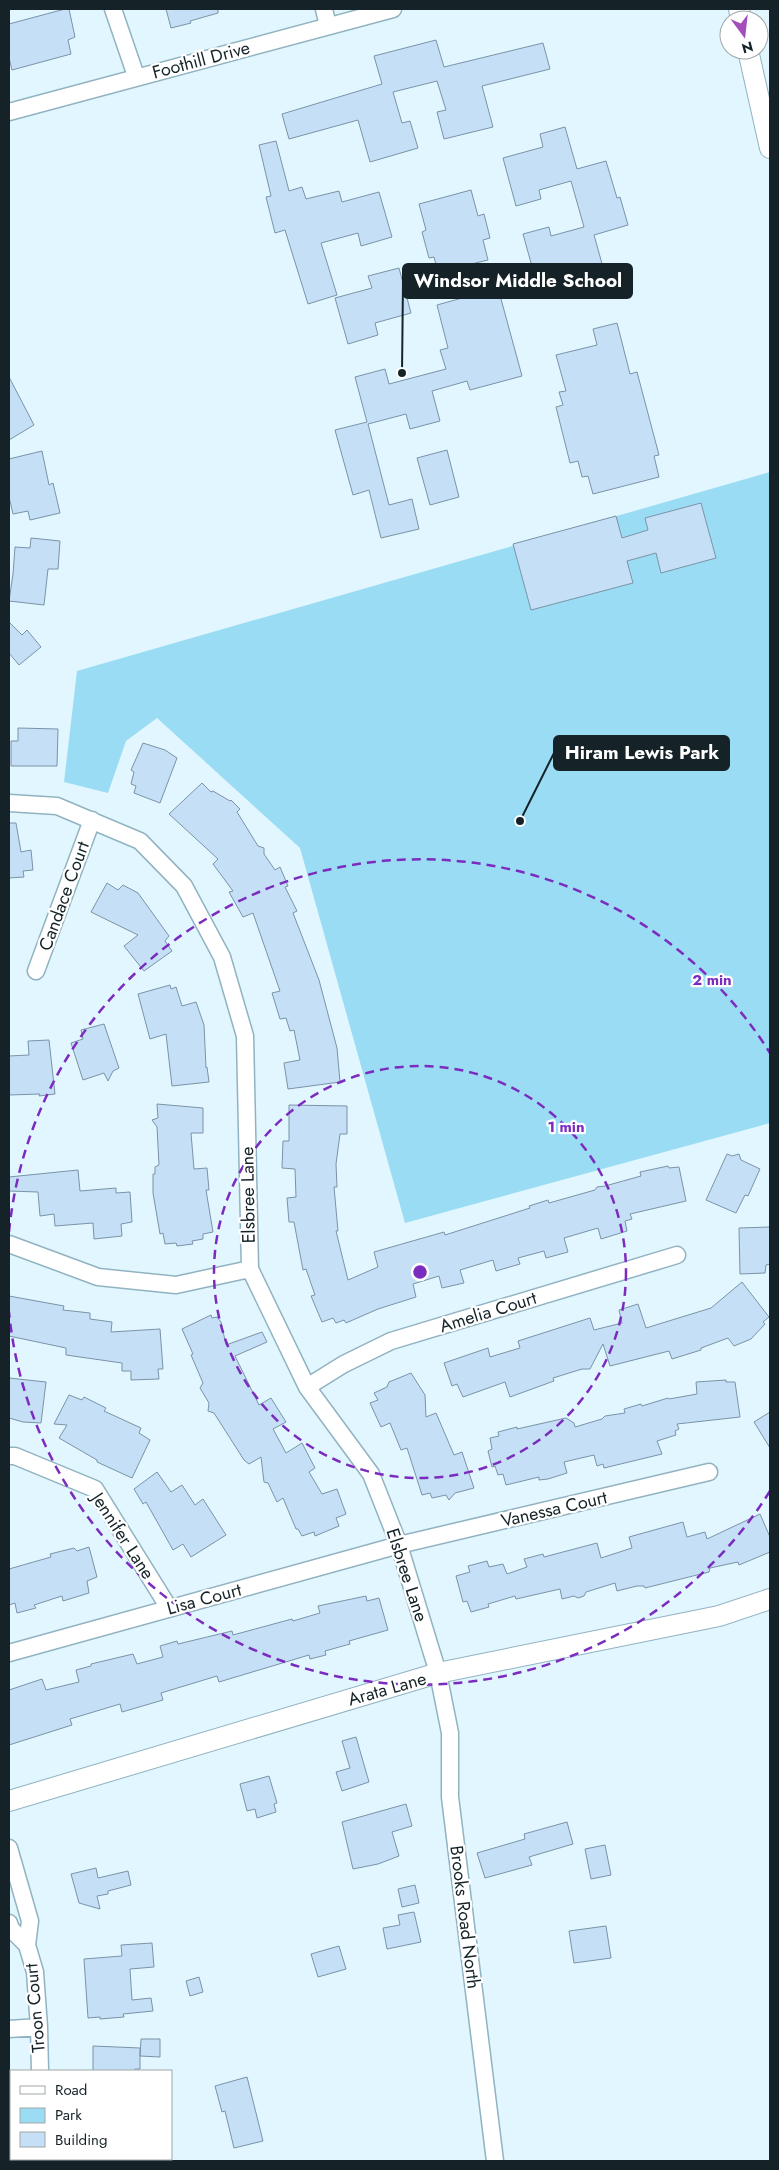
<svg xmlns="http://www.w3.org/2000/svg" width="779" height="2170" font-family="Jost,sans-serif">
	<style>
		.green { fill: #9bdcf5 }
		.building { fill: #c5e0f6; stroke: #7a93a7 }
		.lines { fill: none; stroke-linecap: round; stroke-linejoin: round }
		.minor-casing { stroke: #91b3c1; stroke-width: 19 }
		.tertiary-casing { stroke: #91b3c1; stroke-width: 22 }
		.minor { stroke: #fff; stroke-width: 16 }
		.tertiary { stroke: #fff; stroke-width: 20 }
		.ring { fill: none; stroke: #7b2cbf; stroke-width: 2.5; stroke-dasharray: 9 6 }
		.labels { text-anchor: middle; stroke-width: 4.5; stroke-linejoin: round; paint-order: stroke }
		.street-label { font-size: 18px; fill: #152328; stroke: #fff }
		.centre { fill: #7b2cbf; stroke: #fff; stroke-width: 2.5 }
		.ring-label { font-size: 15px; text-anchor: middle; font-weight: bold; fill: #7b2cbf; stroke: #fff; stroke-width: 4.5; stroke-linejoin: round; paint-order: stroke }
		.leader { fill: none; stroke: #152328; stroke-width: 2 }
		.callout-dot { fill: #152328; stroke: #fff; stroke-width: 2 }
		.callout { fill: #152328; stroke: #152328; stroke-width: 2 }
		.callout-label { font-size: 19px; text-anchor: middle; font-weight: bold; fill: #fff }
	</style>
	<rect width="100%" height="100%" fill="#e1f6ff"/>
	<path class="green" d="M770,472V1123L405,1223L300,848L157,718L126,741L108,793L64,782L77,671Z"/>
	<path class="building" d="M65,9H69L75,37L68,40L71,54L12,70L9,58V24Z
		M166,9H218V13L190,21L191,23L171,28Z
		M436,40L444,67L543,43L550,69L482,86L493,127L444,139L437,112L446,110L437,81L393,92L402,123L410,121L418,148L370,162L358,120L289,139L282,114L382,84L374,56Z
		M565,127L577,169L606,161L617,198L620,197L628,225L594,235L606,278L581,285L577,270L536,281L523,234L549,227L551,236L584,227L571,181L539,190L541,199L516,206L503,158L543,147L540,134Z
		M276,141L289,191L302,187L306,199L339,191L342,202L379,192L392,237L361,246L358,233L321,243L337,295L308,304L285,230L275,233L266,197L271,196L259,145Z
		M471,190L478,216L484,214L490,238L483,240L488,260L459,267L460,270L439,276L434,257L429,258L422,232L426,230L419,204Z
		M399,268L411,313L375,323L378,335L348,344L335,298L372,288L368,276Z
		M498,288L522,376L470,390L467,381L432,391L440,421L410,429L406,414L368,424L389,505L412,499L419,529L381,538L369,490L353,495L335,430L367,422L355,377L385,369L389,384L446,369L440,350L448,348L437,305Z
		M617,323L630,374L637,372L659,455L654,456L659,477L593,494L588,476L582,477L578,461L570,463L556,407L563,405L559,392L566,391L556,355L597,345L593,329Z
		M9,377L34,425L9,440Z
		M447,450L459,497L430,505L417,458Z
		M42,451L49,485L53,483L60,513L30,520L28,511L13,514L9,497V459Z
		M701,503L716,558L661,573L656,553L627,561L633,583L531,610L513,544L616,516L622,538L648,530L645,518Z
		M31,538L60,541L58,569H48L44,605L9,601L13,574L15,547L30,548Z
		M9,622L22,635L27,630L41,647L19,665L9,653Z
		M18,728L58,729L57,766H11V741H18Z
		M143,743L165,750L177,758L160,803L134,793L136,786L131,784L134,772L131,770Z
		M202,783L211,792L213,791L230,801L231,800L240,809L237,812L258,846L264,848V854L275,870L280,867L288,886L285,887L297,911L293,913L319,980L337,1048L340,1082L288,1089L284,1063L300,1060L294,1030L290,1031L286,1018L280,1019L272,993L280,991L253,913L243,917L229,892L233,891L213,864L218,859L169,814Z
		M9,823H16L21,852L31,850L33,870L23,871L24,877L9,878Z
		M107,883L118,890L123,885L138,893L169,936L165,941L172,951L144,971L124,946L138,935L91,912Z
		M170,985L171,989L176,987L182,1006L196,1002L204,1025L206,1068L207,1067L209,1082L172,1086L166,1034L150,1039L138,994Z
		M104,1024L119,1068L113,1071L108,1081L104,1073L83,1080L71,1043L83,1039L81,1030Z
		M49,1040L55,1094L39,1096L40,1094L9,1095V1056L29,1055L28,1041Z
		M157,1104L203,1108V1133H191L194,1169L207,1168L209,1190H206L213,1232L203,1234V1239L192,1241L193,1244L177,1246L176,1243L165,1244L163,1233L160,1234L153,1193V1174H155V1167L159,1165L157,1127L152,1120L158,1118Z
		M289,1105L347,1106V1134H340L336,1164L337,1187H334L338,1231H336L348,1280L378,1267L374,1252L444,1232L445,1235L530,1208L529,1206L548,1200L549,1203L595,1190L597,1187L605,1186L641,1176L640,1172L668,1166L669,1168L679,1167L686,1201L630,1214L632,1219L625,1221L627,1231L601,1239L598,1228L564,1238L568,1252L546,1258L544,1251L518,1258L520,1264L496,1271L493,1260L460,1270L464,1283L442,1288L439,1276L413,1284L416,1297L378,1309L346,1323L344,1320L336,1323L333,1318L322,1322L311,1296L315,1295L306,1269L303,1270L294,1222H289L287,1198L296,1197L295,1169L282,1168L283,1141H289Z
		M727,1154L732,1156L739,1154L741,1160L760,1169L748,1196L745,1195L736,1213L706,1200Z
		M78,1170L80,1191L116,1188V1193L130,1192L132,1222L121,1224L122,1236L94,1239L93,1223L55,1226L54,1214L40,1216L38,1192L9,1191V1177Z
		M770,1227V1264L766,1265L765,1273L740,1274L739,1228Z
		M742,1282L769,1317L763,1322L765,1324L751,1339L734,1346L728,1338L701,1348V1350L672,1359L669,1351L610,1366L603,1344L590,1369H582L553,1378L554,1381L510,1397L505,1382L463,1397L457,1384L452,1386L444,1363L488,1348L490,1357L520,1348L518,1341L590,1318L594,1330L622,1323L619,1310L638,1304L646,1328L711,1308Z
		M9,1296L64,1306L63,1310L90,1313V1319L112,1322L111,1332L160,1329L163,1369H158L159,1379L131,1380V1371H122V1363L66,1355V1348L9,1336Z
		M211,1315L212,1318L217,1317L221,1322L226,1345L262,1332L267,1342L235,1356L259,1405L271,1398L286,1422L273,1429L286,1453L302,1443L315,1468L309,1472L322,1494L337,1489L346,1514L336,1518L339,1526L315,1536L314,1532L302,1536L298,1529H296L283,1498L277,1502L268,1483L264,1482L261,1457L249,1464L244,1460L214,1413L208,1411L209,1403L200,1388L203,1383L191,1355L193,1354L182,1329Z
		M411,1373L425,1395L426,1417L436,1413L454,1455L462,1452L474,1488L455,1493L449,1500L446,1495L432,1498L430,1493L422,1495L407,1448L401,1450L390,1423L381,1427L370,1403L378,1400L374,1393L387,1387L389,1382Z
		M9,1378L46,1382L41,1423L23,1422L9,1418Z
		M726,1380V1382H735L740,1417L677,1424L679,1429L675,1431L676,1435L657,1441L662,1454L604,1468L603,1464L597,1466L594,1455L564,1462L567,1473L548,1479L539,1480V1477L506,1485L503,1474L498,1475L495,1466L492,1467L488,1451L492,1449L490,1438L499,1436L498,1432L517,1427V1429L566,1418L574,1423L575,1427L602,1419L605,1416L625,1413L624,1409L641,1404L642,1406L668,1398L669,1399L697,1394L696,1382Z
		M69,1395L82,1400L84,1397L106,1408L104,1411L141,1428L139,1433L150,1440L132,1478L97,1462V1460L59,1438L67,1425L54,1424Z
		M770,1412V1448L754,1422Z
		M157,1472L171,1492L182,1485L195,1505L203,1499L226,1535L191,1557L183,1544L173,1550L146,1502L143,1504L134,1489Z
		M760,1514L770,1537V1552L739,1565L738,1562L710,1568L709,1572L645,1588L644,1586H637L617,1591L615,1583L586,1592L584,1596L578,1598L574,1596L562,1599L560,1589L516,1599L515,1596L488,1604L489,1607L471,1612L467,1601L463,1602L456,1576L470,1572L468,1566L487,1561L489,1567L503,1564L507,1574L527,1567L524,1559L543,1554L544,1557L597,1543L601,1558L632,1548L629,1537L683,1522L687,1537L705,1532L707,1539Z
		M89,1547L97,1577L87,1581L89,1593L63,1601L62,1596L34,1605L36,1608L17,1613L15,1603L9,1605V1569L51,1557L50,1554L74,1548L77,1551Z
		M366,1596L367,1601L379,1598L388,1630L349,1641L350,1644L325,1651L326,1655L310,1659L309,1655L219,1682L217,1676L161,1693L163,1700L122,1712L120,1704L70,1719L72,1725L9,1745V1690L42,1679L46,1690L79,1682L76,1670L91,1666V1664L133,1654L137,1664L163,1657L160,1646L177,1641L178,1644L232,1631L233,1635L292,1619L293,1621L320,1613L318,1606Z
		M356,1737L369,1782L342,1791L336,1772L350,1768L342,1741Z
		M269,1776L277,1803L274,1804L276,1812L257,1818L255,1809L247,1811L240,1784Z
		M406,1804L412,1826L392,1832L399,1856L378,1864L353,1869L342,1822Z
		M567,1822L573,1844L529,1857L532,1865L485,1878L477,1853L525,1839L524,1834Z
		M605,1845L611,1875L591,1879L585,1849Z
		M96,1868L98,1878L128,1871L131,1885L108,1891V1894L97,1896L100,1909L79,1903L71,1874Z
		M415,1885L419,1903L402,1907L398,1889Z
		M414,1912L421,1942L387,1949L383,1928L400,1925L398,1915Z
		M606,1926L611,1958L574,1963L569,1931Z
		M152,1943L154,1967L130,1969L132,2000L151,1998L153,2011L123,2014L124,2017L100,2019V2017L88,2018L84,1959L122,1956L121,1945Z
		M339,1946L346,1969L318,1977L311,1954Z
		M199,1977L203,1992L190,1996L186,1981Z
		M141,2039H160V2057L140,2056Z
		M93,2046L140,2048V2069H135V2071H93Z
		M247,2077L263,2141L234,2148L225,2111L222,2112L215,2086Z"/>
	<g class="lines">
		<g class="minor-casing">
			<path id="minor" d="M113,9L136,76
				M324,9L328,26
				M9,112L393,9
				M9,803L57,806L140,841L184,886L222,957L245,1036L250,1269L307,1387L371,1474L399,1545L438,1673L450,1733V1797L495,2161
				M36,971L92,820
				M9,1244L98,1277L176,1285L250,1269
				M307,1387L344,1364L391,1341L677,1255
				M9,1456H15L95,1489L169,1608
				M9,1653L399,1545L709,1472
				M9,1848L30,1921L27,1945L35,1972L39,2027L40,2071
				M9,1923L11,1929L27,1945
				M9,2029L39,2027
				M16,2161L17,2159"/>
		</g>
		<g class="tertiary-casing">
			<path id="tertiary" d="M739,9L741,20
				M748,50L770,148
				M9,1801L438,1673L719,1616L770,1599"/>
		</g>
		<use href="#minor" class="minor"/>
		<use href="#tertiary" class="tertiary"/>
	</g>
	<g class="ring">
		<circle cx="420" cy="1272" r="206"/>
		<path d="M770 1491A413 413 0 0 1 9 1312M9 1232A413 413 0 0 1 770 1053"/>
	</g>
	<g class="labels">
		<g class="street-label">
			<text transform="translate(201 60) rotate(-15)" y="6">Foothill Drive</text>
			<text transform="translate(64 896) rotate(-70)" y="6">Candace Court</text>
			<text transform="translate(248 1195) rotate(-91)" y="6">Elsbree Lane</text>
			<text transform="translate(488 1312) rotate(-17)" y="6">Amelia Court</text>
			<text transform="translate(554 1509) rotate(-13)" y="6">Vanessa Court</text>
			<text transform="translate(123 1536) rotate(57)" y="6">Jennifer Lane</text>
			<text transform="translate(407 1575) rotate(72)" y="6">Elsbree Lane</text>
			<text transform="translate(204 1599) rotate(-15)" y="6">Lisa Court</text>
			<text transform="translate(387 1689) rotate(-16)" y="6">Arata Lane</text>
			<text transform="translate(465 1917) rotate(83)" y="6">Brooks Road North</text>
			<text transform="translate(35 2008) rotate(-95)" y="6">Troon Court</text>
		</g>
	</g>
	<circle cx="420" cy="1272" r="8" class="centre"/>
	<g class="ring-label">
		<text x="712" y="985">2 min</text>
		<text x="566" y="1132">1 min</text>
	</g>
	<path class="leader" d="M402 373L403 281M520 821L554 753"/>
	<g class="callout-dot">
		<circle cx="402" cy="373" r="5"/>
		<circle cx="520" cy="821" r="5"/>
	</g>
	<g class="callout">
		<rect x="403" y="264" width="229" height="34" rx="5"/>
		<rect x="554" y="736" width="175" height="34" rx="5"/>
	</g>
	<g class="callout-label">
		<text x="518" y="287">Windsor Middle School</text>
		<text x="642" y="759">Hiram Lewis Park</text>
	</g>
	<rect width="779" height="2170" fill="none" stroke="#152328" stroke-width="20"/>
	<rect x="10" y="2070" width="162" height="90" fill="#ffffff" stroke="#a1a7a9"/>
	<rect x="20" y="2086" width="25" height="8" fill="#ffffff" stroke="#a1a7a9"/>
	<text x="55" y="2095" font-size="15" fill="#152328">Road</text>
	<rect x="20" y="2108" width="25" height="15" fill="#9bdcf5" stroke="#a1a7a9"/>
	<text x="55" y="2120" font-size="15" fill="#152328">Park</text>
	<rect x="20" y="2132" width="25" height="15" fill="#c5e0f6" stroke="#a1a7a9"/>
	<text x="55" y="2145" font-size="15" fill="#152328">Building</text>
	<g transform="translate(744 35) rotate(165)"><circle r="24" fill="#ffffff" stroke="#a1a7a9"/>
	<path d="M0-4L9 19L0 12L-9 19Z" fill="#a34ebb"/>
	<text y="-8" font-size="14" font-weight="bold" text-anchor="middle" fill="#152328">N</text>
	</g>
</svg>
